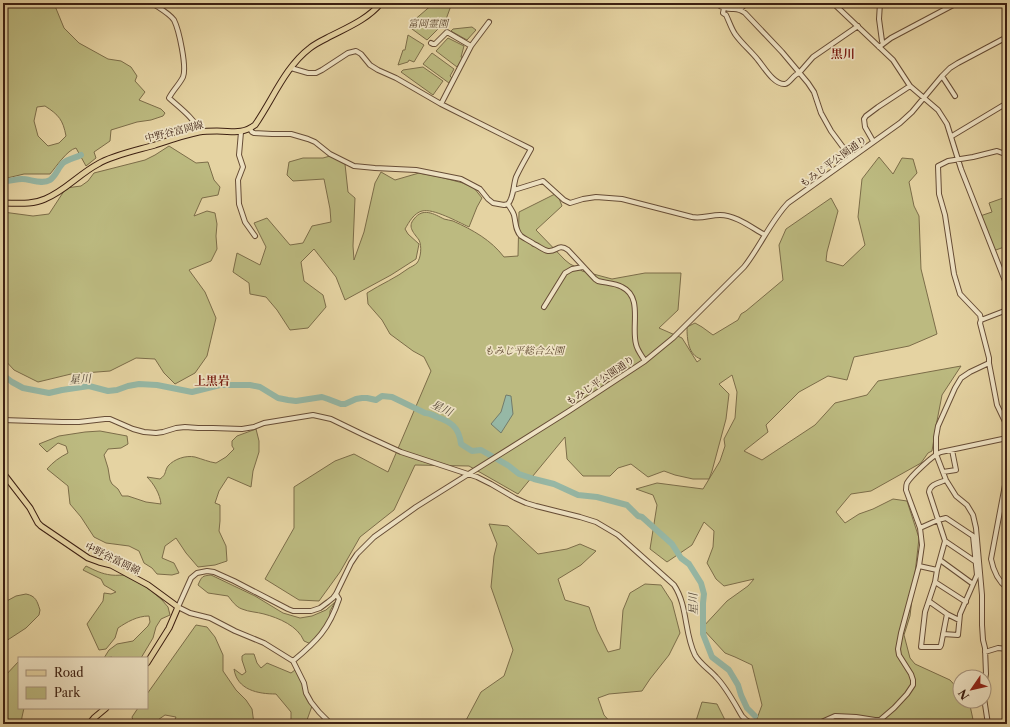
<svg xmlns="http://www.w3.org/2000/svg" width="1010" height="727" font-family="'Libre Caslon Text','Noto Serif JP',serif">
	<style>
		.green { fill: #bcba80; stroke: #7c6d49; fill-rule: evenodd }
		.water { fill: #96b8a6; stroke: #727b6b }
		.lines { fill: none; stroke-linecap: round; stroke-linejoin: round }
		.river { stroke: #96b8a6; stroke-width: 6 }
		.minor-casing { stroke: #674d36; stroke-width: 6 }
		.major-casing { stroke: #3d2012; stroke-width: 7 }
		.minor { stroke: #eee2c3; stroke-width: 4 }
		.major { stroke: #e5d3a2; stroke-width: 5 }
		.labels { text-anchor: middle; stroke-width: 3.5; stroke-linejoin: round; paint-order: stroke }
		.park-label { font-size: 10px; font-style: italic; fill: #5d462e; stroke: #eee2c3 }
		.street-label { font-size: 10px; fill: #3d2012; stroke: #eee2c3 }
		.water-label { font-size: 11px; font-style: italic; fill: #534637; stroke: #eee2c3 }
		.quarter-label { font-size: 12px; font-weight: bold; fill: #7a1f14; stroke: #eee2c3 }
	</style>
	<rect width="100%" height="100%" fill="#e5d3a2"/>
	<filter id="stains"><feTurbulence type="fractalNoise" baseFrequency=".005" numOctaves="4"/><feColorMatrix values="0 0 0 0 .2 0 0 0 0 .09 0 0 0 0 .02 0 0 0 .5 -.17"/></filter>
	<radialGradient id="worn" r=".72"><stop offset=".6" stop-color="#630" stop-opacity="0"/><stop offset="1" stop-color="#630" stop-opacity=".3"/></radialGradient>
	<path class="green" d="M3,3H53L55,6L64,28L79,43L108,59L121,61L131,67L137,76L135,81L145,92L139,100L161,109L165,113L163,116L151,120L137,122L111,130L110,141L94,152L96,158L86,166L76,148C67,150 56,167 50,174H24L3,179ZM45,106C59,115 63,120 66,136L59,143L48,146L38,136L34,121L37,107Z
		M434,3H452L445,22L427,40L412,29V22Z
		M472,27L476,30L467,40L451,31L453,29Z
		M408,35L424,45L414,62L409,60L408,62L398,65L403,50H405Z
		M448,38L464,46L461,57L463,58L457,67L436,51Z
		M432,53L454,69L450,76L452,78L449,83L423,64Z
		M423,67L443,81L433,95L401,72L403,70Z
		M169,146L196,163L208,162L214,180L220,187L218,195L202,198L194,216L207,211L215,213L217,224L216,236L217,249L211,261L189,270L205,292L216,318L207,356L195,373L175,384L164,373L155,359L136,358L110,371L71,374L38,382L14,370L3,358V212L33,216L49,214L66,188L81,186L88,181L94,173L145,160L155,155Z
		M330,156L345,164L348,192L355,198L353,246L354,260L364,232L375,183L381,172L395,180L419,173L440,177L463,183L474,188L482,198L477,207L469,227C458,222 433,208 422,211C414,213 409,222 405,229L408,234L419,244L416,259L391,275L345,300L336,277L314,249L301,262L304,281L323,295L326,307L308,328L290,330L277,310L266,297L250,294L249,283L233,272L237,253L260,265L266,247L254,223L267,218L290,245L303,243L312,226L331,222L330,209L324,179L293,181L287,175L289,162L303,158H323Z
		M879,157L893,174L902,158L913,159L917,173L909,182L914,206L919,216L921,269L937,334L909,346L854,357L847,380L828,376L799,392L766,425L768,432L744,451L762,460L815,425L835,403L867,395L878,381L961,366L942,395L936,426L932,451L928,453L921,463L871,491L851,494L836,512L845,523L859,514L873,509L893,499L907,501L919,538L917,556L910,616L904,635L910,658L915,664L950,680L960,691V701H969L974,724H755L762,705L752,665L735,657L725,653L702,628L727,601L748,586L754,579L724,586L716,579L707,563L713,547L714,531L704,522L692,545L667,562L650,549L657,505L653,495L636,489L657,483L703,489L720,461L725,446L724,439L735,418L737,392L732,375L719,384L729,394L726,419L712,471L709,479H693L675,475L664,471L648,477L631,464L618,468L610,476H583L567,459L565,437L518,494L469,466L415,465L394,510L360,537L340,572L319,601L299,600L265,579L294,528V487L335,461L354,454L388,472L431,371L424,357L413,351L390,334L382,320L368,304L367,293C381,284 396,278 409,268C411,267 415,265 417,263C421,258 422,246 419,240C414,233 407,227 414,219C423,207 434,214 444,219C447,220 450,220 453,221C473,230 491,240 504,257L518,256L519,212L557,193L562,206L536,230L565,260L570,264L578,268L582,271L612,279L645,273H681L678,310L659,328L682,338L697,362L701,359C688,355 687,339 687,327L695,323L702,327L713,335L738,320L741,314L746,311L783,280L779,245L786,229L831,198L838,211L827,252L826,261L843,266L865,245L858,217L862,179Z
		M1006,197L1007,201V246L993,251L980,216L992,212L989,203Z
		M256,429L259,441V452L253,471L251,487L228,477L219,491L215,503L220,505V521L219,531L226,546L227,561L215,565L198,567L186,553L176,538L165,546L162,558L174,563L179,573L172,575L157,574L152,568L144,563L139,551L129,546L106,543L94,537L81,517L70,504L68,486L47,469C53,462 60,457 68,453L66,446L58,443L47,452L39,444L59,436L85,432L100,431L127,436L128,444L121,448L108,449L104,455L108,468L110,480L112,484L118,489L122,496H128L146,502L161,504C160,494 154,484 147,477L160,479C167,474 164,472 168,466C174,459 186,455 195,457C202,459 209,462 216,463L226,457L234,449L232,446V441L237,436Z
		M489,524L508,526L538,554L567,549L580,544L596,551L581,565L558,579L565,600L589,607L597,630L608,652L620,649L623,610L630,593L645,584L661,585L672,602L680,633L669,655L650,679L642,691L609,694L598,698L604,715L612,724H464L481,692L504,676L513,650L491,587L494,556L497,544Z
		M86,566C94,570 102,574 111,575C117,576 123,574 128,576L149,589L162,600L168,607L170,615L161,619L156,627L153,638L141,658H112V657L104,658L109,650L117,644L133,641L148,626L150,622L149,616C137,616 127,622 118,628L115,638L106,649L99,650L87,624L103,601L104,593L111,594L116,592L104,585L101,579L83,570Z
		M211,575L255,596L283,613L300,618L312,616L326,610L335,602L330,611V618L329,621L311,644L304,641C298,626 279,618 264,614C257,612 249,612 242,609C236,607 232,601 228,596L208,593L198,585C202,576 202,576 211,575Z
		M26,594C36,596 37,601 40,610L39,615L26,628L3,643V603L16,596Z
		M196,625L207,627L215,637L223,655V671L236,690L246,700L252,709L254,724H173L176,717L165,715L152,724H134L132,717L138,708H147V694Z
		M245,654H254L257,663L261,668L267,663L291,673L295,670L299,675L312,706L307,720L313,724H291V712L276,694C258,694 237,690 234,669L242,675L246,672L242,660V656Z
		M19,661V708H24L22,717L21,724H3V678Z
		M702,702L717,704L727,724H695Z"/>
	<path class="water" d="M506,395L511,396L513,414L501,433L491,424L501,412Z"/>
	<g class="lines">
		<path class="river" d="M3,181C9,182 15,179 22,179C30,179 42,185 50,180C56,176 58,168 63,163C68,159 75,158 81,155
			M3,375L12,382L23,388L49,393L62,390L89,386L108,391L117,390L128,386L139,384L157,385L192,392L220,385H250L260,387L278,398L288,400L296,401L322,397L328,399L341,404H345L356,399L362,398H367L376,400L382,396L392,397L425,413C430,413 432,415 437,417C451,422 459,427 461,444L472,451L481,450L509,466L519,474L534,479L554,484L578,495L597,497L627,505L638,516L642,517L672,544L681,558L689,564L701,583L704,594L703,603V634L712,657L729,670L738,685L741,695L747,708L755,716"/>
		<g class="minor-casing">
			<path id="minor" d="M152,3C159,8 169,13 174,20C179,30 187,67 183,77C179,85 173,90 169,98C180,108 194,118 200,132
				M716,3C718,5 721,7 725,8C733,11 736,6 745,13L782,52L808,83L814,92L821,113L831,131L851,158
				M833,3L893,60L910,86L938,110L947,124L961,169L1007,286
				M880,3L879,19L882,41L883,43
				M724,8L723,13L726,15C729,21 731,28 735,34C742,44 751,51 758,60C764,67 774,85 785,84C790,83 793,75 799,73L813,57L858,26
				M740,9L747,3
				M431,43L433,44H435L447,32L471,46
				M879,47L891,38L957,3
				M291,68L308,73H316L322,70L348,53L356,51L361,54L370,65L378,70L396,78L441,104L531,149C526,158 520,168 516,177C513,186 514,197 508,204
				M942,76L955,96
				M441,104L471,46L489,22
				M250,129L252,132L254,133L272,134H291L308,139L315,142L330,154L354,166L375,168L416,170L461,179L480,189L488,199L493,203L504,205L508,204
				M241,132L239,155L243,167L238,180L239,204L245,222L255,236
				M952,136L1007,103
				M873,141L865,127L864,119L866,116L878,107L910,86
				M1007,156L1005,154L997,151L973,157L948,161L938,166L939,194L945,215L954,274L960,294L980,315L981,320L980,323L989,358V363L997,405L1007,426
				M514,190L543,181L564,200L570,203L583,199L596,197L622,199L692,217C702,219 710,215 720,215C736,215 752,228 765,235
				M508,204C510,208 513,211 514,215C516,223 515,230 521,236C525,239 530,241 534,244C539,246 543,250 548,251C557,252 558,243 568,250L595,279L598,281C605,283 615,283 622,287C643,297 631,326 636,344C637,350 642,356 645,361
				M544,307L565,273L572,269L583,267
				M981,320L1007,310
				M3,420L62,422H79L105,419H110L133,429L144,432L156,433L163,432L176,428L185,427L198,428H213L242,429L254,427L264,423L313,415L331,419L364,435L401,452L477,477L491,484L515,498L526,503L536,506L580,517L596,522L618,535L674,585C688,606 684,633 695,655C700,664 710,670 716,677C726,687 735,704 742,716L746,720L753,724
				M1007,459L1005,485L991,559C993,569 998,581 1007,588
				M943,472L956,470L952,450
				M920,528L938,520L946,518L973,536L977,575L960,614L958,635L943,634
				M945,541L976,562
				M940,560L973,584
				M919,566L937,570
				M935,582L966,602
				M930,602L947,614L941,645L940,647H921L925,612L935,582L937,570L945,541L929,492C930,484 939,483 946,480
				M947,614L959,620
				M985,652L998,648L1007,649
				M293,661C317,641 329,629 339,599L336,594
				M984,685L986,674L985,648L983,640L982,625V595L976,528L973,515L967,505L956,496L946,480L936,454V437L938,426L955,388L961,378L970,372L989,363
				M984,698L988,724
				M331,724L319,712L311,702L306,693L304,683L293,661L264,643L235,631L210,618L190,613L178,607L191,578L197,573L207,571L214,572L234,581L288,609L293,611H311L320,608L328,602L333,598L336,594L351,563L357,554L374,537L416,507L569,411L645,361L673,338L744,267C760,247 770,222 788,203L900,123L912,112L942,76L950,68L958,63L1007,37
				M817,724L835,716L856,717L875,720H880L894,708L907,694L913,685V680L911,674L899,655L898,649L901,633L919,566L922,545L920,528L906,490C906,488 906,485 907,483C911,476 933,455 941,452L1007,438"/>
		</g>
		<g class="major-casing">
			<path id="major" d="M3,203C17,203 32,205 45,199C65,191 79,174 98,164C113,155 138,150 155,145C170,140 184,135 199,132C205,131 211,131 217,131C233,131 241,135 255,125C273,99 285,67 310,48C315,44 321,41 327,38C346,28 367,20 381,3
				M3,473L30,508L38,523L41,526L88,558L99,562L111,565L148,585L178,607L169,628L147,663
				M89,724L94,718L106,708"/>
		</g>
		<use href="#minor" class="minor"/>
		<use href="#major" class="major"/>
	</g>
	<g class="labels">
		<g class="park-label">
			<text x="428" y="27">富岡霊園</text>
			<text x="524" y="354">もみじ平総合公園</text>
		</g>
		<g class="street-label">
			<text transform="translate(174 131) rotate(-14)" y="4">中野谷富岡線</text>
			<text transform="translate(833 161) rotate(-36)" y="4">もみじ平公園通り</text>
			<text transform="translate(600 380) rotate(-34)" y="4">もみじ平公園通り</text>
			<text transform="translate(113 558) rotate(26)" y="4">中野谷富岡線</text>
		</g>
		<g class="water-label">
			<text transform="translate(80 379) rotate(-4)" y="4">星川</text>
			<text transform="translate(442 408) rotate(26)" y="4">星川</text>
			<text transform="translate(693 604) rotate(-91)" y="4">星川</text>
		</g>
		<g class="quarter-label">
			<text x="843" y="58">黒川</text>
			<text x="212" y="385">上黒岩</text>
		</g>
	</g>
	<rect width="1010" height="727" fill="none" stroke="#e5d3a2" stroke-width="16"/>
	<rect x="4" y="4" width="1002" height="719" fill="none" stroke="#3d2012" stroke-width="2"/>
	<rect x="8" y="8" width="994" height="711" fill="none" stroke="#3d2012"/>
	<rect x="18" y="657" width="130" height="52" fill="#eee2c3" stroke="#a7947c"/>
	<rect x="26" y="670" width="20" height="6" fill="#e5d3a2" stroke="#a7947c"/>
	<text x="54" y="677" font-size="12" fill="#3d2012">Road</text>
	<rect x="26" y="687" width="20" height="12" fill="#bcba80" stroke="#a7947c"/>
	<text x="54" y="697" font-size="12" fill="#3d2012">Park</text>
	<g transform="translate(972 689) rotate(236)"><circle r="19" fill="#eee2c3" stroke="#a7947c"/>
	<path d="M0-3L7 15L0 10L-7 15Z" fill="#8f2418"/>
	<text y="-6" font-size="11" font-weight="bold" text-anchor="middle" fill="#3d2012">N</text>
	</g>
	<rect width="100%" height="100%" filter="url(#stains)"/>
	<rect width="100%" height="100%" fill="url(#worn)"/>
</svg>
